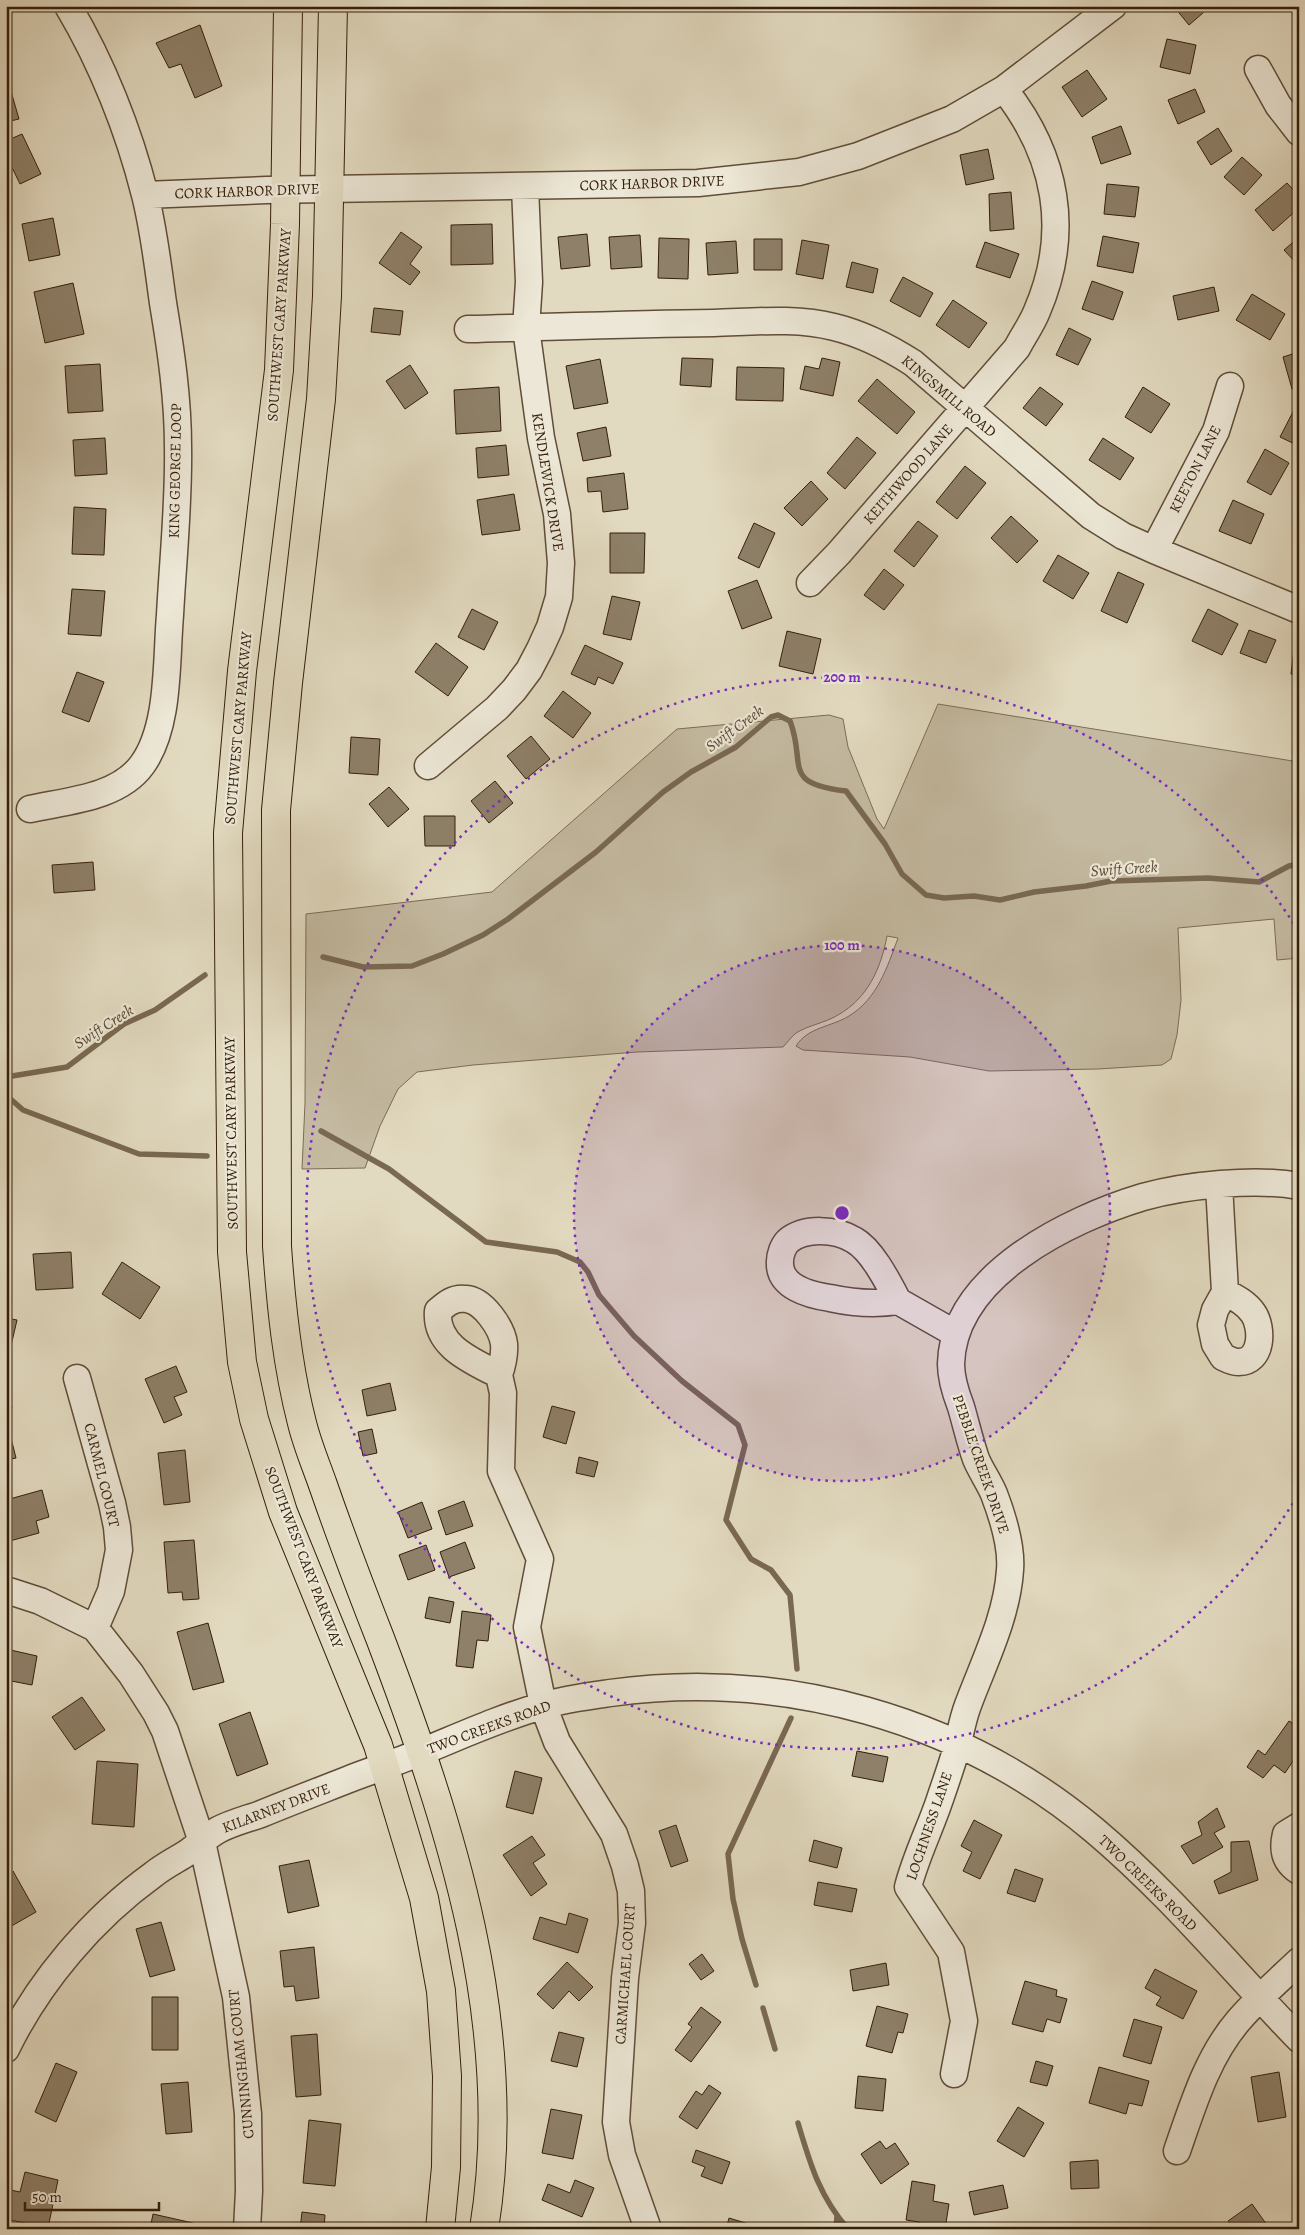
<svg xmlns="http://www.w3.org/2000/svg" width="1305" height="2235" font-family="Alegreya,serif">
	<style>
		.green { fill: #c4baa1; stroke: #7c6c56 }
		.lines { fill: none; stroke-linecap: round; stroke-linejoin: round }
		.stream { stroke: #796852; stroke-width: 5.5 }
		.building { fill: #8e8069; stroke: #341e0a }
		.minor-casing { stroke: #604d38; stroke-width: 29 }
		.major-casing { stroke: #341e0a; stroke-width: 30 }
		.minor { stroke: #ece7d6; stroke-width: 26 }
		.major { stroke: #e2dac0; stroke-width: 28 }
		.ring { fill: none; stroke: #7b2cbf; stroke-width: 2.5; stroke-dasharray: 2.5 5 }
		.labels { text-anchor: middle; stroke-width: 4.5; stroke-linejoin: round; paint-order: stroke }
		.street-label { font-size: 15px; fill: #341e0a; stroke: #ece7d6 }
		.water-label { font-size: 16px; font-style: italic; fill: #5c4934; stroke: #ece7d6 }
		.centre { fill: #7b2cbf; stroke: #ece7d6; stroke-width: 2.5 }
		.ring-label { font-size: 15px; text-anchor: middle; font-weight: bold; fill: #7b2cbf; stroke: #ece7d6; stroke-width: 4.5; stroke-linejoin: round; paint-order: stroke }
	</style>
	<rect width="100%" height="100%" fill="#e2dac0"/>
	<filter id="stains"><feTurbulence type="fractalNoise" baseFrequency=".004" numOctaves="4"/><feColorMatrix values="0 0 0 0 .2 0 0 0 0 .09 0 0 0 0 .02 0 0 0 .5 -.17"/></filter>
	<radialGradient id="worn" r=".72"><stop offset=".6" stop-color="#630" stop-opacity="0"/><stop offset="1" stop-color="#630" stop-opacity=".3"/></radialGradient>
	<path class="green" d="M938,704L1299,762V958L1277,960L1274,919L1178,928L1181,1000L1177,1035L1171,1059L1162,1065L1098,1069L989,1071L910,1057L803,1050L796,1046C808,1027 831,1027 849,1016C877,999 887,968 898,938L887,936C881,968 868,998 838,1015C825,1023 809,1025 796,1033C791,1037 787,1043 783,1047L637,1052L473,1065L417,1072L398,1089L380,1126L365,1168L302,1169L305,1103L306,914L492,892L677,729L829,715L843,719L848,747L877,819L884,829Z"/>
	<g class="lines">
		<path class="stream" d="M323,957L363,967L412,966L443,954L483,935L508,919L596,852L663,792L691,772L736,747L771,717L778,715L790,721C807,765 780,783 846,791L885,844L902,874L926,895L944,898L974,896L1000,900L1034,892L1086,886L1111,881L1208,878L1259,882L1289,866L1299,864
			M6,1077L67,1067L124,1024L155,1010L205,975
			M6,1095L23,1110L139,1154L207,1156
			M321,1131L389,1169L486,1242L557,1252L580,1262L588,1272L599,1295L634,1336L682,1381L738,1425L745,1445L726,1520L751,1559L771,1570L790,1595L797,1669
			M756,1985L742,1939L733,1899L728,1854L791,1718
			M763,2008L775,2049
			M798,2123C810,2163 819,2196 848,2229
			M836,2229L837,2216"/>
	</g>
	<path class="building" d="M1176,6H1211L1189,25L1175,8Z
		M200,25L222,86L195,98L181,64L169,68L156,43Z
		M1167,39L1196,45L1190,74L1160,67Z
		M1087,70L1107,99L1082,117L1062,87Z
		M6,74L19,119L6,122Z
		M1195,89L1205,112L1178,124L1168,100Z
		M1121,126L1131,154L1101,164L1092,137Z
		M1218,128L1232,151L1211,165L1197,142Z
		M22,134L41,174L20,184L6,155V141Z
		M988,149L994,179L966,185L960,155Z
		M1242,157L1262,175L1244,195L1224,177Z
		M1287,183L1299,196V208L1273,231L1255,210Z
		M1107,184L1139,187L1135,217L1104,214Z
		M1011,192L1014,229L990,231L989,194Z
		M53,218L60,255L29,261L22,224Z
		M492,224L493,264L451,265V225Z
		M401,232L422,247L410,264L420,272L410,285L379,263Z
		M587,234L590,266L561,269L558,237Z
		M640,235L642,267L611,269L609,237Z
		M1103,236L1139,243L1133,273L1097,266Z
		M1299,237V266L1284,250Z
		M659,238L689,239L688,279L658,278Z
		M754,239H782V270H754Z
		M802,240L829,245L823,279L796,274Z
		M736,241L738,273L708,275L706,243Z
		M985,242L1019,254L1010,278L976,267Z
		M852,262L878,269L873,293L846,287Z
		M903,277L933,293L920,317L890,301Z
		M1092,281L1123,292L1113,320L1082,309Z
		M73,283L84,334L45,343L34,292Z
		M1214,287L1219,311L1178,320L1173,296Z
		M1252,294L1285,314L1270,340L1236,320Z
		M953,300L987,323L969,348L936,325Z
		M374,308L403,311L400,335L371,332Z
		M1069,328L1091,339L1078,365L1056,355Z
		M1299,352V387L1292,389L1283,357Z
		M682,358L713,359L711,387L680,385Z
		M822,358L840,362L833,396L800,389L805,366L819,369Z
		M600,359L608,403L574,409L566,366Z
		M100,364L103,411L68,413L65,366Z
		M410,365L428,393L405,409L386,381Z
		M737,367L784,368L783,401L736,400Z
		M877,379L915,412L897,434L858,401Z
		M499,387L501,431L456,434L454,390Z
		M1040,387L1063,404L1046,426L1023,408Z
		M1143,387L1170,404L1151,433L1125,417Z
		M1296,406L1299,407V446L1280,437Z
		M606,427L611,456L583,461L577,433Z
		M857,437L876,453L845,489L827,473Z
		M105,438L107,474L75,476L73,440Z
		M1103,438L1134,458L1120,480L1089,460Z
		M506,445L509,475L478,478L476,448Z
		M1265,449L1289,463L1271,495L1247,482Z
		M965,466L986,483L957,519L936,502Z
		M624,473L628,509L603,512L601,491L588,492L587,478Z
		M811,481L828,499L802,526L784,508Z
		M514,494L520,530L482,535L477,500Z
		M1233,500L1264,514L1251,544L1219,531Z
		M74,507L106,509L104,555L72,554Z
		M1011,516L1038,541L1017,563L991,538Z
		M918,521L938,536L914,567L894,551Z
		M754,523L775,533L759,568L738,558Z
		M610,533H645L644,573H610Z
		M1058,555L1089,573L1073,599L1043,581Z
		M884,569L904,585L884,610L864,595Z
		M1118,572L1144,584L1127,623L1101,611Z
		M757,580L772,618L742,629L728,591Z
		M72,589L105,591L101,636L68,634Z
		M612,596L640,602L631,640L603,634Z
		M472,609L498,622L484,650L458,637Z
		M1208,609L1238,624L1222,655L1192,641Z
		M1249,630L1276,640L1266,663L1240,653Z
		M787,631L821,639L813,674L779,666Z
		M436,643L468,667L448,696L415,672Z
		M585,645L623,663L613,684L598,677L595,685L571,674Z
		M1294,648L1299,649V675L1291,674Z
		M77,672L104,682L89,722L62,712Z
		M563,691L591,713L573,738L544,716Z
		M531,736L550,759L526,779L507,756Z
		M351,737L380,739L378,775L349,773Z
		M495,781L513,803L489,823L471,801Z
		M389,787L409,809L388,827L369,804Z
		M424,816H455V846H425Z
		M93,862L95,890L54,893L52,865Z
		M71,1252L73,1288L36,1290L33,1254Z
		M122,1262L160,1287L140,1319L102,1294Z
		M6,1318L17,1320L7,1363H6Z
		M176,1366L187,1392L174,1397L182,1415L164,1423L145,1379Z
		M390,1383L396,1410L367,1416L362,1390Z
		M10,1399L12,1408L6,1409V1400Z
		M552,1406L575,1412L566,1444L543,1437Z
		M6,1418L16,1458L6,1460Z
		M372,1429L377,1453L363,1456L358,1432Z
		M185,1450L190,1502L164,1505L158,1453Z
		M579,1457L598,1462L594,1477L576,1473Z
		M42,1490L49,1517L36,1521L39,1533L6,1542V1500Z
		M464,1501L473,1526L446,1535L438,1511Z
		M422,1502L432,1529L408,1538L398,1512Z
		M194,1540L199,1599L183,1600L182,1592L168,1593L164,1542Z
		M465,1542L475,1568L449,1577L440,1552Z
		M426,1545L435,1570L408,1580L399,1555Z
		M429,1597L454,1602L450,1623L425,1618Z
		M462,1611L491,1615L488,1641L477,1640L473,1668L456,1666Z
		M208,1623L224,1682L193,1690L177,1632Z
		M6,1649L37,1656L32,1685L6,1680Z
		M82,1697L105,1730L75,1750L52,1717Z
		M250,1712L268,1764L237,1776L219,1724Z
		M1289,1721L1299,1727V1752L1285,1773L1274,1765L1263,1778L1247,1767L1258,1750L1265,1755Z
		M857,1751L888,1757L883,1782L852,1776Z
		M1299,1760V1776L1293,1769Z
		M97,1761L138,1764L134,1827L92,1824Z
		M515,1771L542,1778L533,1814L506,1807Z
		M1217,1808L1225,1827L1214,1833L1223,1847L1193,1864L1181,1846L1202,1835L1198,1822Z
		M974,1820L1002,1835L980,1879L963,1871L972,1852L961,1846Z
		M676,1825L688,1861L671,1867L659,1831Z
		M532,1836L545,1855L533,1863L547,1884L531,1896L503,1855Z
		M814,1840L842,1848L837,1868L809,1861Z
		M1249,1841L1258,1880L1219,1894L1214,1881L1231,1872V1842Z
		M309,1860L319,1906L288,1913L279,1866Z
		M1015,1869L1043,1879L1035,1902L1007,1893Z
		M13,1871L36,1912L8,1928L6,1925V1875Z
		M818,1882L857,1889L852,1912L814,1905Z
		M569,1913L588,1919L578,1953L533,1939L540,1917L566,1925Z
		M161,1922L175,1970L150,1977L136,1929Z
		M314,1947L319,1998L296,2001L294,1986L284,1987L280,1951Z
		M702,1954L714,1971L701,1980L689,1964Z
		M567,1962L593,1987L579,2001L569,1991L553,2009L537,1994Z
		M886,1963L889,1985L853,1991L850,1970Z
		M1155,1969L1197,1991L1183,2019L1156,2005L1161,1997L1145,1988Z
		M1025,1981L1057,1990L1056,1996L1067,1999L1060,2023L1047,2019L1043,2032L1012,2024Z
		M152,1997H178V2050H152Z
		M877,2006L908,2014L903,2033L898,2032L892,2053L866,2046Z
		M701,2007L721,2022L691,2062L675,2050L692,2027L688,2024Z
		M1134,2019L1162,2027L1151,2064L1123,2056Z
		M559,2032L584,2038L577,2067L551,2061Z
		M317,2034L321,2095L296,2097L291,2036Z
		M1036,2061L1053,2066L1047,2086L1030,2082Z
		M56,2063L77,2072L56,2122L35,2112Z
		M1099,2067L1149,2081L1142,2106L1129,2103L1126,2114L1089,2103Z
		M1279,2072L1286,2117L1258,2122L1251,2077Z
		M858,2076L886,2079L883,2111L855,2108Z
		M188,2082L192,2132L166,2134L161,2084Z
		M709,2085L721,2093L697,2129L679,2117L696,2091L702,2095Z
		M1018,2107L1044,2123L1024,2157L997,2141Z
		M551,2109L582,2115L573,2159L542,2153Z
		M309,2120L341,2124L335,2186L303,2183Z
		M880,2141L886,2149L895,2143L909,2164L881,2184L861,2154Z
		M696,2150L730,2162L722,2184L701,2176L705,2167L692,2162Z
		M1098,2160L1099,2188L1071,2189L1070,2162Z
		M25,2172L58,2180L48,2228L6,2219V2189L20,2192Z
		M575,2180L594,2188L582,2217L542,2200L548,2184L570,2193Z
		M912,2181L935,2185L933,2201L949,2204L945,2229H918L919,2222L906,2220Z
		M1003,2185L1008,2208L974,2215L969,2192Z
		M1252,2204L1267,2225L1261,2229H1234L1228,2221Z
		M302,2212L325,2215L324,2229H300Z
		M153,2214L193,2223L191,2229H150Z
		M729,2218L749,2224L747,2229H726Z"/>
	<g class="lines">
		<g class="minor-casing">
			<path id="minor" d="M1258,69L1278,105L1299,132
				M145,195L267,190L698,183L799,172L858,156L952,119L1004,89L1113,6
				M468,329C550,327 632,324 714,323C752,322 796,317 834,327C863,334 888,347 913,363L1091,516L1123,536L1154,550L1299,610
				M1154,550L1216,431L1230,386
				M810,583L839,553L1017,348C1023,336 1032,324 1037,311C1071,232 1057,156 1004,89
				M428,766L497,708L514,690L529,670L540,649L550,627L559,597L561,563L557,514L541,438L526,328L529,282L525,187
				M30,809C66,801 118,798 142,765C170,727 166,661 170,615C173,559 179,503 178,447C178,399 171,351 163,303C158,267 154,230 145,195C129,131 102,63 68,6
				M1219,1185L1225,1292L1215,1310L1211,1325L1215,1344L1223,1357C1227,1359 1233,1362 1238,1362C1263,1363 1263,1327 1253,1313C1246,1303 1236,1298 1225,1292
				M898,1301C888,1282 872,1250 854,1240C836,1229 805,1227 788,1241C783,1246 780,1255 780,1261C778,1287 810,1295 830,1298C853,1303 874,1305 898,1301L956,1334
				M499,1375C502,1366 505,1355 504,1344C502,1328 483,1300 466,1299C454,1297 446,1304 438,1311C435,1347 473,1361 499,1375L503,1393L501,1471L540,1559L527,1627L543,1705L557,1742L614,1834L625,1866L631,1891L632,1923L625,1978L616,2122L622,2155L648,2229
				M77,1378L112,1503L117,1527L119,1550L111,1591L95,1628
				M6,1590L40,1601L95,1628L131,1674L156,1713L165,1731L202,1842L236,1997L248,2114L249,2191L247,2229
				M1299,1826L1286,1834C1282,1850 1285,1862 1299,1871
				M6,2049C39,1981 93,1918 154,1874C164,1866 176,1860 187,1853C197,1846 207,1836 218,1830C231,1823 247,1819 261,1814C290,1802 319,1791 347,1780C364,1773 381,1768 398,1761C446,1743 492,1720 542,1706C564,1699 588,1696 610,1693C782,1669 960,1718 1094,1830C1169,1893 1231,1969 1299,2039
				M954,2074L964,2021L951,1952L908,1887C916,1856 930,1829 940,1799C946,1781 953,1762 958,1743C961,1730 963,1718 968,1705C984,1662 1007,1617 1010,1570C1012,1547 1002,1515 994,1494C989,1482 981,1471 976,1459C970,1442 966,1424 961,1407C956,1394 951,1378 951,1364C953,1275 1070,1219 1143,1197C1186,1185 1255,1178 1299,1186
				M1177,2151C1193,2105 1207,2057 1239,2020C1257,1999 1279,1980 1299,1961"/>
		</g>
		<g class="major-casing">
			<path id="major" d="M288,6L285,224L279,370L242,671L228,833L232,1252L242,1362L254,1419L283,1512L378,1745L424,1898L441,1991L447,2076L446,2167L440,2229
				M333,6L327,296L321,399L288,683L276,810L277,1246C281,1305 287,1365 302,1423C307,1444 316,1465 323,1485C341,1537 360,1587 380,1638C451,1825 517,2027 484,2229"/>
		</g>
		<use href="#minor" class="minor"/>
		<use href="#major" class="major"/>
	</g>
	<circle cx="842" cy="1213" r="268" fill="#7b2cbf" fill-opacity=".12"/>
	<g class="ring">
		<circle cx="842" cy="1213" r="268"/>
		<path d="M1297 1497A536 536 0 1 1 1297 929"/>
	</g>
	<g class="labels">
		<g class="street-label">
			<text transform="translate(652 183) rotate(-2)" y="5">CORK HARBOR DRIVE</text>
			<text transform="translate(247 191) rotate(-2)" y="5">CORK HARBOR DRIVE</text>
			<text transform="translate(279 325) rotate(-86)" y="5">SOUTHWEST CARY PARKWAY</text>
			<text transform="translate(949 396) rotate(40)" y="5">KINGSMILL ROAD</text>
			<text transform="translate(1195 469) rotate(-63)" y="5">KEETON LANE</text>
			<text transform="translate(175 471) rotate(-89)" y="5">KING GEORGE LOOP</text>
			<text transform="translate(908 474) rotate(-49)" y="5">KEITHWOOD LANE</text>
			<text transform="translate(548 482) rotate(81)" y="5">KENDLEWICK DRIVE</text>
			<text transform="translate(238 728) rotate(-85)" y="5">SOUTHWEST CARY PARKWAY</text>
			<text transform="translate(231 1133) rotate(-91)" y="5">SOUTHWEST CARY PARKWAY</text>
			<text transform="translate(981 1464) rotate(71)" y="5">PEBBLE CREEK DRIVE</text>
			<text transform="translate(102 1475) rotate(76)" y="5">CARMEL COURT</text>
			<text transform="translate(304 1557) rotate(69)" y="5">SOUTHWEST CARY PARKWAY</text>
			<text transform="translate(489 1727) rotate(-20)" y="5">TWO CREEKS ROAD</text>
			<text transform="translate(276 1808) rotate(-21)" y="5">KILARNEY DRIVE</text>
			<text transform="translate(929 1826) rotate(-71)" y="5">LOCHNESS LANE</text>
			<text transform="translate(1148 1883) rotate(44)" y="5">TWO CREEKS ROAD</text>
			<text transform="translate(625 1974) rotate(-86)" y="5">CARMICHAEL COURT</text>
			<text transform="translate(241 2064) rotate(-96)" y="5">CUNNINGHAM COURT</text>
		</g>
		<g class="water-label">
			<text transform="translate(734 728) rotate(-36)" y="6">Swift Creek</text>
			<text transform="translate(1124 868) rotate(-4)" y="6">Swift Creek</text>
			<text transform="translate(103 1026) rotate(-33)" y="6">Swift Creek</text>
		</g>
	</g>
	<circle cx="842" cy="1213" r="8" class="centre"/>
	<g class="ring-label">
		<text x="842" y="682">200 m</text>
		<text x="842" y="950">100 m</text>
	</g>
	<rect width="1305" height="2235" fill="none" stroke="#e2dac0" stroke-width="25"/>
	<rect x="8" y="8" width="1290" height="2220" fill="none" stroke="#341e0a" stroke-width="2.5"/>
	<rect x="12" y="12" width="1280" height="2210" fill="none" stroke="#341e0a"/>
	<path d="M25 2202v8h134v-8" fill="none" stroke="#341e0a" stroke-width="2.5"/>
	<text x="32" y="2202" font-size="15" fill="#341e0a" stroke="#ece7d6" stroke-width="4" paint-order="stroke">50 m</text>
	<rect width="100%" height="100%" filter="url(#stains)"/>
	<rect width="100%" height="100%" fill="url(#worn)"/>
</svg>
